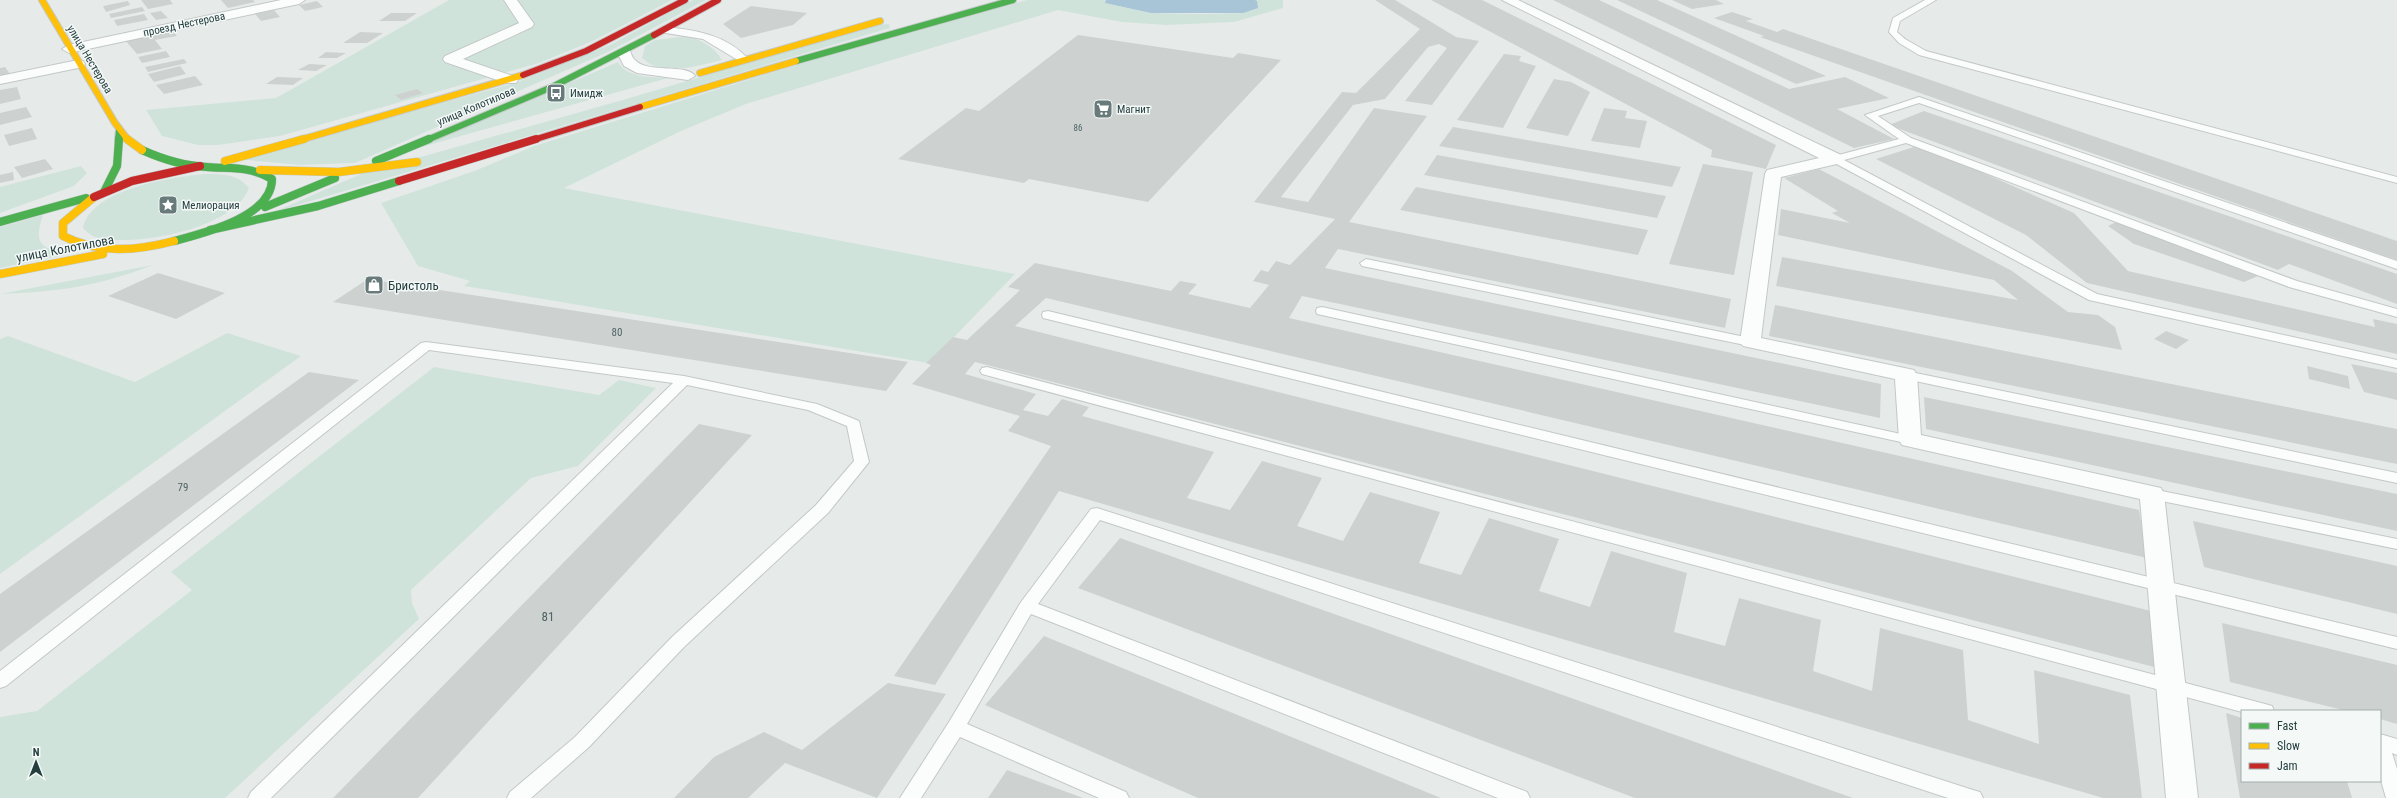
<svg xmlns="http://www.w3.org/2000/svg" width="2397" height="798" font-family="'Roboto Condensed',sans-serif">
	<style>
		.green { fill: #d0e3db }
		.water { fill: #a8c4d7 }
		.building { fill: #cdd2d1 }
		.lines { fill: none; stroke-linecap: round; stroke-linejoin: round }
		.lane-casing { stroke: #c3c8c7; stroke-width: 2 }
		.street-casing { stroke: #c3c8c7; stroke-width: 2 }
		.fast-far1-casing { stroke: #c2c8c7; stroke-width: 8 }
		.fast-casing { stroke: #c2c8c7; stroke-width: 9 }
		.slow-far1-casing { stroke: #c2c8c7; stroke-width: 8 }
		.slow-casing { stroke: #c2c8c7; stroke-width: 9 }
		.jam-far1-casing { stroke: #c2c8c7; stroke-width: 8 }
		.jam-casing { stroke: #c2c8c7; stroke-width: 9 }
		.lane { fill: #fbfcfc; fill-rule: evenodd }
		.street { fill: #fbfcfc; fill-rule: evenodd }
		.fast-far1 { stroke: #4caf50; stroke-width: 6 }
		.fast { stroke: #4caf50; stroke-width: 8 }
		.slow-far1 { stroke: #ffc107; stroke-width: 6 }
		.slow { stroke: #ffc107; stroke-width: 8 }
		.jam-far1 { stroke: #c62828; stroke-width: 6 }
		.jam { stroke: #c62828; stroke-width: 8 }
		.labels { text-anchor: middle; stroke-width: 3; stroke-linejoin: round; paint-order: stroke }
		.far-number-label { font-size: 9px; fill: #4f6464 }
		.far-street-label { font-size: 11px; fill: #243e3e; stroke: #f4f9f8 }
		.far-poi-label { font-size: 11px; fill: #243e3e; stroke: #f4f9f8; text-anchor: start }
		.number-label { font-size: 11px; fill: #4f6464 }
		.street-label { font-size: 13px; fill: #243e3e; stroke: #f4f9f8 }
		.poi-label { font-size: 13px; fill: #243e3e; stroke: #f4f9f8; text-anchor: start }
		.near-number-label { font-size: 13px; fill: #4f6464 }
	</style>
	<rect width="100%" height="100%" fill="#e6ebea"/>
	<path class="green" d="M449,0H672L593,41L539,63L280,136L218,145H198L162,136L146,110L276,98Z
		M693,0H706L608,52L355,163L299,165L237,159L518,82L612,44Z
		M1027,0H1106L1105,3L1151,13L1202,14L1243,13L1257,1L1255,0H1283V8L1234,22L1166,25L1122,22L1058,10L746,104L681,131L564,188L1015,274L929,363L464,286L470,281L418,266L381,203L477,170L534,146L813,60Z
		M889,24L890,28L876,32L274,212L361,174L626,99L877,25Z
		M688,36C702,41 715,47 722,60C702,65 678,72 657,67C652,66 646,61 642,58L645,46L655,40Z
		M618,62C627,78 651,77 668,78L418,148Z
		M81,166L87,173L74,186L0,213V187Z
		M205,174C223,174 238,174 249,188C235,229 133,248 95,237C90,235 86,231 83,228C91,189 171,177 205,174Z
		M43,215C33,245 41,248 69,254L0,268V227Z
		M153,265C99,286 58,292 0,294Z
		M227,333L301,356L0,574V339L8,336L135,382Z
		M434,367L599,395L619,380L656,388L578,466L531,478L411,590L412,603L419,619L225,798H0V717L37,711L192,590L171,572Z"/>
	<path class="water" d="M1106,0H1255L1257,1L1258,8L1243,13H1151L1105,3Z"/>
	<path class="building" d="M141,0H170L173,4L148,9Z
		M221,0H253L255,2L228,8Z
		M1375,0H1395L1456,37L1479,41L1432,105L1405,101L1447,48L1439,44L1428,47L1385,99L1353,105L1281,197L1308,202L1374,108L1427,116L1349,222L1731,299L1725,328L1338,249L1325,268L1881,384L1880,418L1302,296L1289,318L2139,510L2147,558L1046,298L1015,326L2151,611L2162,669L975,362L965,374L1036,394L1023,410L1048,416L1062,399L1089,407L1082,416L1214,452L1187,498L1230,510L1262,461L1322,478L1297,526L1343,541L1370,492L1440,512L1419,563L1461,575L1489,518L1559,539L1539,591L1590,607L1611,551L1687,573L1674,632L1725,646L1739,598L1821,620L1813,671L1872,691L1880,628L1963,650L1968,720L2039,744L2034,670L2130,695L2142,798H2103L1059,491L935,685L894,676L1051,446L1008,431L1020,416L912,384L931,365L926,363L953,337L967,340L1020,290L1008,287L1035,263L1171,291L1180,281L1197,284L1188,294L1250,308L1269,285L1253,281L1261,270L1268,272L1276,261L1290,265L1335,219L1254,202L1342,92L1356,93L1420,29Z
		M1431,0H1482L1776,145L1766,169L1711,157L1712,150Z
		M1553,0H1599L1789,89L1845,77L1889,98L1837,109L1894,139L1854,148Z
		M1617,0H1657L1826,76L1796,84Z
		M1672,0H1716L1724,4L1692,9Z
		M128,1L130,5L106,12L103,6Z
		M317,1L323,7L305,11L299,5Z
		M751,6L807,13L793,25L741,38L723,24Z
		M142,7L145,11L111,18L109,14Z
		M274,10L280,17L261,21L255,14Z
		M161,11L168,18L156,20L150,13Z
		M1732,12L1753,19L1746,21L1777,32L1783,29L2397,241V260L1760,37L1764,36L1714,18Z
		M391,13H417L405,21H379Z
		M144,14L148,20L117,26L114,20Z
		M172,30L177,36L155,40L162,49L137,54L125,40Z
		M360,32L383,33L367,43H343Z
		M1078,35L1233,58L1238,53L1281,60L1148,202L1029,179L1024,183L898,159L966,108L979,111Z
		M166,51L170,57L142,63L138,57Z
		M326,52L346,53L337,58H318Z
		M1504,54L1521,56L1519,61L1536,66L1503,128L1457,120Z
		M184,59L187,63L148,72L145,67Z
		M309,64L327,65L316,71L298,70Z
		M180,66L186,74L154,82L148,74Z
		M5,67L10,74L0,77V68Z
		M195,76L203,85L164,94L156,85Z
		M277,77L303,78L293,85L266,84Z
		M1554,79L1571,82L1590,92L1568,136L1526,128Z
		M17,87L21,99L0,104V90Z
		M417,89L423,93L401,100L395,95Z
		M26,107L32,117L0,125V113Z
		M1604,108L1627,111L1625,118L1647,121L1640,148L1591,141Z
		M1924,111L2397,274V304L2289,264L2278,270L1889,125Z
		M1453,127L1681,167L1672,187L1439,146Z
		M32,128L37,139L9,146L4,135Z
		M1920,145L2074,213L2128,271L2375,327L2373,319L2397,324V354L2087,283L2026,235L1876,159Z
		M1437,155L1666,196L1657,218L1424,175Z
		M45,159L53,169L22,178L14,167Z
		M1703,164L1753,172L1734,275L1669,264Z
		M1819,169L2012,271L2068,312L2098,315L2115,327L2122,350L1776,286L1782,257L2018,300L1994,280L1778,235L1781,209L1850,223L1832,213L1838,211L1784,178Z
		M13,172L14,180L0,183V175Z
		M1416,187L1648,230L1638,255L1400,210Z
		M2116,222L2258,276L2244,282L2134,244L2108,226Z
		M158,273L198,285L225,293L176,319L108,296Z
		M368,279L908,362L886,391L333,302Z
		M1775,305L2397,429V464L1769,336Z
		M2166,331L2189,340L2176,349L2154,339Z
		M2351,364L2397,373V400L2364,392Z
		M2307,366L2348,376L2350,389L2309,379Z
		M309,372L359,380L0,652V594Z
		M1924,397L2397,494V531L1926,429Z
		M699,424L752,435L418,798H333Z
		M2193,521L2397,566V614L2204,567Z
		M1120,538L1853,798H1635L1078,588Z
		M2222,623L2397,665V724L2380,719V711H2347L2230,682Z
		M1044,636L1441,798H1198L985,705Z
		M888,683L946,694L877,798L785,763L748,798H674L714,757L764,732L802,750Z
		M2226,713L2242,718V781H2347L2352,798H2240Z
		M1007,770L1083,798H988Z"/>
	<g class="lines">
		<g class="lane-casing">
			<path id="lane" d="M1925,0H1936L1900,21L1897,32L1905,39L1926,51L2397,177V183L1919,55L1899,43L1889,32L1893,18Z
				M663,27C693,29 728,35 749,60L741,62L703,39L660,32V28Z
				M1919,97L2397,261V269L1919,103L1878,116L1911,138L2297,281L2397,309V317L2289,287L1906,143L1844,160L2097,294L2397,360V368L2089,300L1831,161V157L1899,139L1865,115Z
				M1366,259L1750,338L1757,342L1750,346L1362,266L1360,263Z
				M1322,307L1910,436L1917,440L1910,444L1317,314L1316,311L1317,308Z
				M1048,311L2397,637V649L1043,318L1042,315L1043,312Z
				M426,342L684,376L817,404L859,421L869,462L828,513L684,647L589,747L531,798H507L510,792L575,737L672,637L816,505L854,461L847,426L808,410L687,385L271,798H248L251,792L673,383L429,350L6,686L0,688V671L421,343Z
				M987,367L2265,704L2272,706L2274,711L2242,712L982,374L980,371L982,368Z
				M1906,371L2397,473V483L1901,378L1899,375L1901,372Z
				M2152,489L2397,539V549L2147,498L2144,494L2147,490Z
				M1097,508L1973,790L1980,792L1983,798H1948L1100,520L1038,604L1527,792L1530,798H1498L1031,614L967,724L1126,792L1129,798H1099L960,737L921,798H900L949,722L1021,602L1091,509Z
				M2380,734L2397,739V755L2392,753L2397,769V798H2386L2380,777Z"/>
		</g>
		<g class="street-casing">
			<path id="street" d="M281,0H305L299,4L69,53L62,49L69,45Z
				M504,0H517L534,24L532,27L463,59L516,77L518,80L516,83H506L445,62L443,59L445,56L519,23Z
				M1502,0H1518L1841,155L1843,159L1841,163L1781,177L1761,338L1914,370L1917,375L1921,435L2161,488L2164,494L2198,798H2166L2140,499L1902,445L1899,440L1895,379L1743,346L1740,342L1765,174L1767,170L1819,158Z
				M624,48L629,49C631,52 632,58 635,60C647,74 687,63 695,76L688,80L637,73L624,66L617,52Z
				M78,60L83,61L85,64L83,67L0,84V76Z"/>
		</g>
		<g class="fast-far1-casing">
			<path id="fast-far1" d="M796,61L1013,0
				M118,140L119,130
				M427,140L552,87L654,35"/>
		</g>
		<g class="fast-casing">
			<path id="fast" d="M142,150C162,159 185,166 207,167C231,169 250,166 272,179C272,217 204,233 174,241
				M376,161L429,139
				M104,192L117,166L119,139
				M265,207L335,178
				M0,222L86,198
				M210,230L318,206L399,181"/>
		</g>
		<g class="slow-far1-casing">
			<path id="slow-far1" d="M42,0L115,123L128,140
				M700,73L880,21
				M640,107L796,61
				M300,140L523,75"/>
		</g>
		<g class="slow-casing">
			<path id="slow" d="M127,139L142,150
				M225,161L304,139
				M260,170L339,172L417,162
				M94,197L63,223V236C99,254 136,251 174,241
				M0,274L103,254"/>
		</g>
		<g class="jam-far1-casing">
			<path id="jam-far1" d="M654,35L718,0
				M523,75L586,51L685,0
				M533,140L640,107"/>
		</g>
		<g class="jam-casing">
			<path id="jam" d="M399,181L536,139
				M94,197L132,181L200,166"/>
		</g>
		<use href="#lane" class="lane"/>
		<use href="#street" class="street"/>
		<use href="#fast-far1" class="fast-far1"/>
		<use href="#fast" class="fast"/>
		<use href="#slow-far1" class="slow-far1"/>
		<use href="#slow" class="slow"/>
		<use href="#jam-far1" class="jam-far1"/>
		<use href="#jam" class="jam"/>
	</g>
	<defs>
		<g id="bus-square" transform="scale(1)"><rect x="-9" y="-9" width="18" height="18" rx="4" fill="#687b7a" stroke="#f4f9f8"/><path d="M-5-6H5V4H4V6H2V4H-2V6H-4V4H-5ZM-3.5-4V0h7V-4ZM-3.5 1.2v1.5H-2V1.2ZM2 1.2v1.5H3.5V1.2Z" fill="#fff"/></g>
		<g id="supermarket-square" transform="scale(1)"><rect x="-9" y="-9" width="18" height="18" rx="4" fill="#687b7a" stroke="#f4f9f8"/><path d="M-6-5.5h2.5l.6 2H6L4.5 2H-2.5L-4.4-4H-6ZM-1.5 3.2a1.3 1.3 0 1 0 .1 0ZM3 3.2a1.3 1.3 0 1 0 .1 0Z" fill="#fff"/></g>
		<g id="sight-square" transform="scale(1)"><rect x="-9" y="-9" width="18" height="18" rx="4" fill="#687b7a" stroke="#f4f9f8"/><path d="M0-6L1.8-2.2L6-1.7L2.9 1.2L3.7 5.4L0 3.3L-3.7 5.4L-2.9 1.2L-6-1.7L-1.8-2.2Z" fill="#fff"/></g>
		<g id="shop-square" transform="scale(1)"><rect x="-9" y="-9" width="18" height="18" rx="4" fill="#687b7a" stroke="#f4f9f8"/><path d="M-5-2.5h2.3a2.7 3.5 0 0 1 5.4 0H5L5.5 6h-11ZM-1.5-2.5h3a1.5 2.3 0 0 0-3 0Z" fill="#fff"/></g>
	</defs>
	<g fill-rule="evenodd">
		<use href="#bus-square" x="556" y="93"/>
		<use href="#supermarket-square" x="1103" y="109"/>
		<use href="#sight-square" x="168" y="205"/>
		<use href="#shop-square" x="374" y="285"/>
	</g>
	<g class="labels">
		<g class="far-number-label">
			<text x="1078" y="131">86</text>
		</g>
		<g class="far-street-label">
			<text transform="translate(184 24) rotate(-12)" y="4">проезд Нестерова</text>
			<text transform="translate(90 59) rotate(59)" y="4">улица Нестерова</text>
			<text transform="translate(476 106) rotate(-23)" y="4">улица Колотилова</text>
		</g>
		<g class="far-poi-label">
			<text x="570" y="97">Имидж</text>
			<text x="1117" y="113">Магнит</text>
			<text x="182" y="209">Мелиорация</text>
		</g>
		<g class="number-label">
			<text x="617" y="336">80</text>
			<text x="183" y="491">79</text>
		</g>
		<g class="street-label">
			<text transform="translate(65 248) rotate(-11)" y="5">улица Колотилова</text>
		</g>
		<g class="poi-label">
			<text x="388" y="290">Бристоль</text>
		</g>
		<g class="near-number-label">
			<text x="548" y="621">81</text>
		</g>
	</g>
	<rect x="2241" y="710" width="140" height="72" fill="#f4f9f8" stroke="#a1aeae"/>
	<rect x="2249" y="723" width="20" height="6" fill="#4caf50" stroke="#a1aeae"/>
	<text x="2277" y="730" font-size="12" fill="#243e3e">Fast</text>
	<rect x="2249" y="743" width="20" height="6" fill="#ffc107" stroke="#a1aeae"/>
	<text x="2277" y="750" font-size="12" fill="#243e3e">Slow</text>
	<rect x="2249" y="763" width="20" height="6" fill="#c62828" stroke="#a1aeae"/>
	<text x="2277" y="770" font-size="12" fill="#243e3e">Jam</text>
	<g transform="translate(36 762)" stroke="#f4f9f8" stroke-width="3" paint-order="stroke">
	<path d="M0-3L7 15L0 10L-7 15Z" fill="#243e3e"/>
	<text y="-6" font-size="11" font-weight="bold" text-anchor="middle" fill="#243e3e">N</text>
	</g>
</svg>
